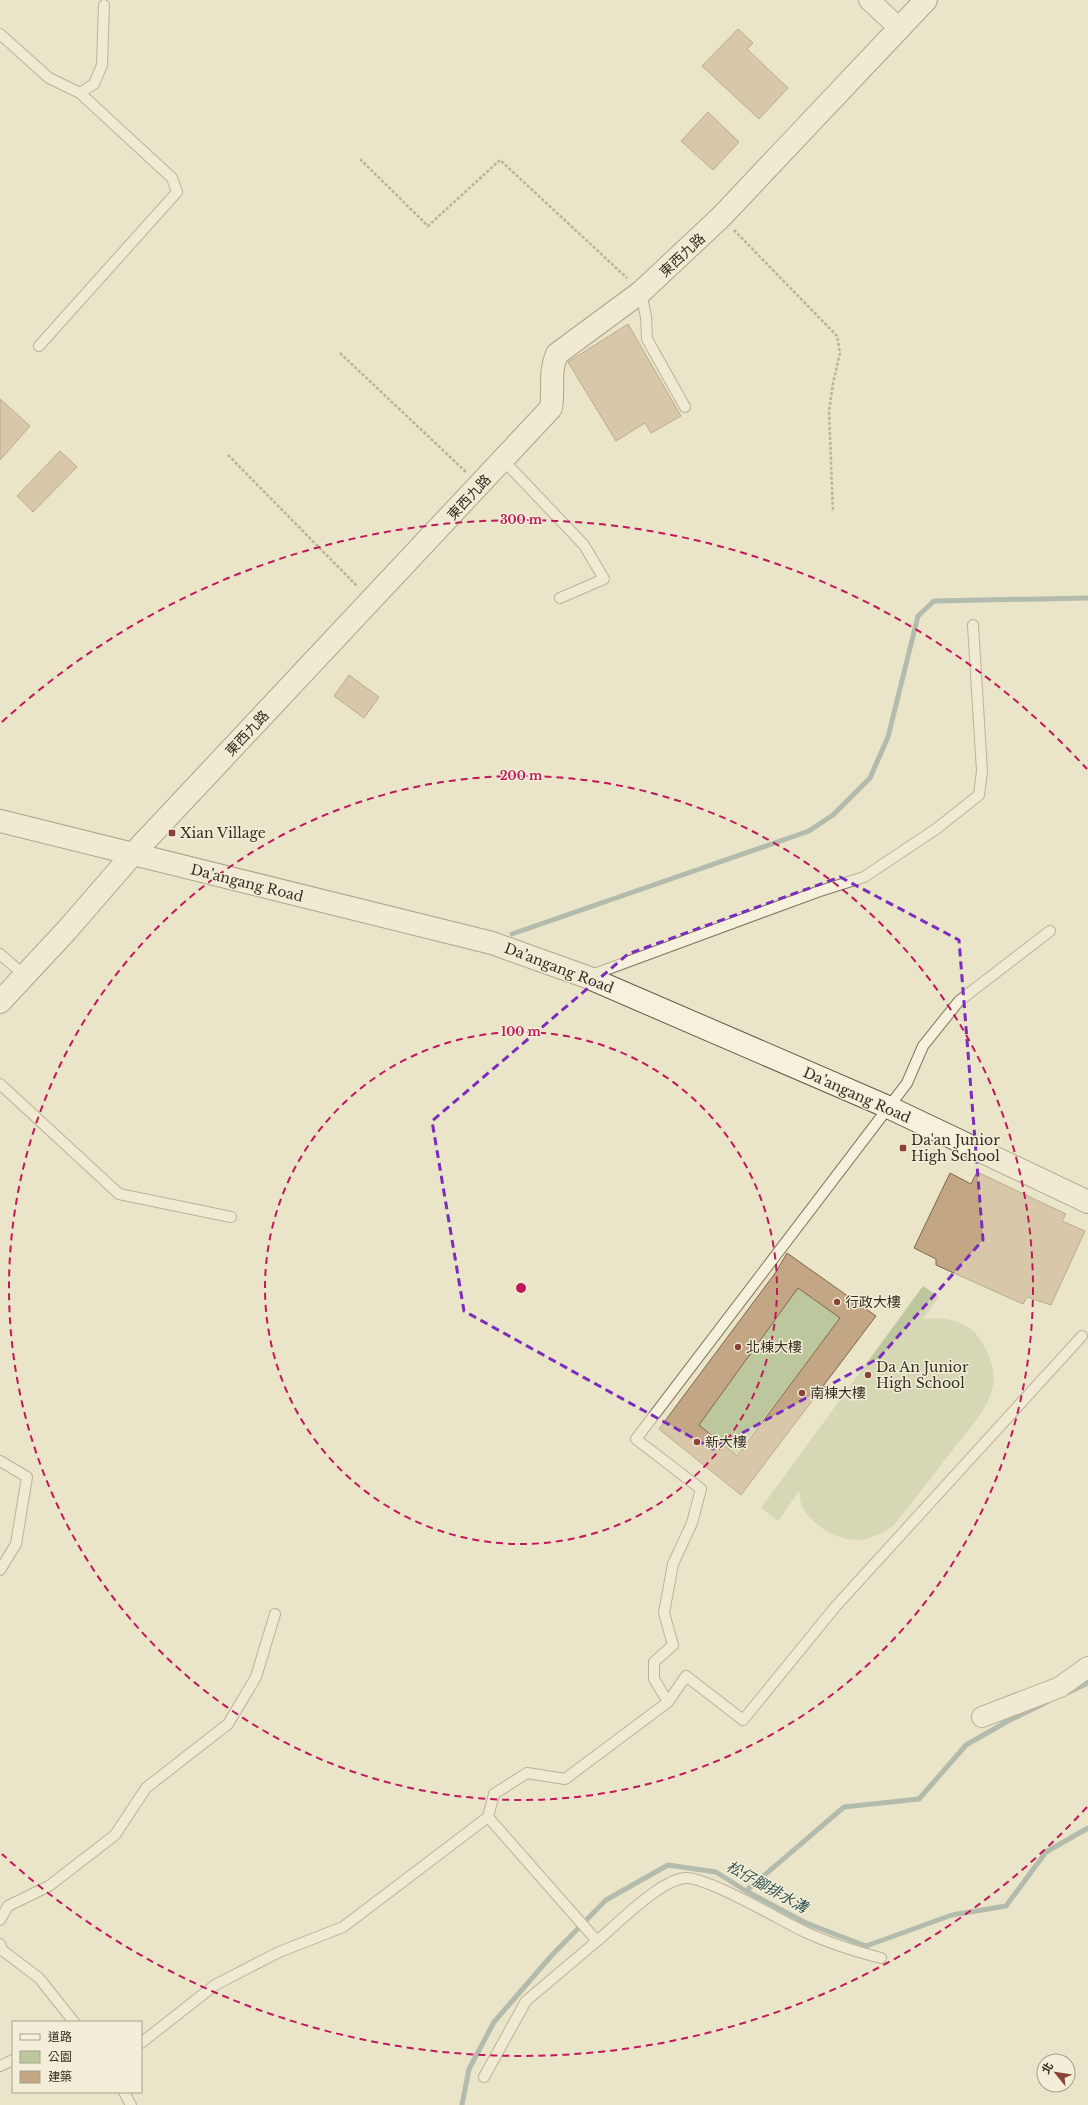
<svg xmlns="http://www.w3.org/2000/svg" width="1088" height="2105" font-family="'Libre Baskerville','Noto Sans TC',serif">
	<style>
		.green { fill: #bdc79e }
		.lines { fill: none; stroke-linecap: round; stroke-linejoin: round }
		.stream { stroke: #718c89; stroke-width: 5 }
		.building { fill: #c3a684; stroke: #806648; fill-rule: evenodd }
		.lane-casing { stroke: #847860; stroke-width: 12 }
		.street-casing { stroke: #847860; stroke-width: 22 }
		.secondary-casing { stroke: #665943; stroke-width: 24 }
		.path { stroke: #847860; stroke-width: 2.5; stroke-dasharray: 3 2; stroke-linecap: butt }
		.lane { stroke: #f5f1dc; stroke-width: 10 }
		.street { stroke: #f5f1dc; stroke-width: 20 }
		.secondary { stroke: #f5f1dc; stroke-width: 22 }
		.marked { fill: none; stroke: #7b2cbf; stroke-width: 3; stroke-dasharray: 8 5; stroke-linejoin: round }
		.ring { fill: none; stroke: #c2185b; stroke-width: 2; stroke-dasharray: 7 5 }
		.poi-dot { fill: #8c4137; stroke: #f2eed8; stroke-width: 1.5 }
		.labels { text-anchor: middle; stroke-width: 3; stroke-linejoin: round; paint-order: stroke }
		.street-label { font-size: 14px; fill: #362e22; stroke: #f2eed8 }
		.poi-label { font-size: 14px; fill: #362e22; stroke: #f2eed8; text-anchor: start }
		.water-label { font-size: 15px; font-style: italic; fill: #335254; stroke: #f2eed8 }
		.centre { fill: #c2185b; stroke: #f2eed8; stroke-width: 2 }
		.ring-label { font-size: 12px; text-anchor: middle; font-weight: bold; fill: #c2185b; stroke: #f2eed8; stroke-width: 3; stroke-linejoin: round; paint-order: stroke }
	</style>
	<rect width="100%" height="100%" fill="#eae4c9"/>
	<path class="green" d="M923,1286L939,1297L923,1319C945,1317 969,1320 982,1342C989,1354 996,1371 993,1385C988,1411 966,1432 951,1452C932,1477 912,1502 893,1526C884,1532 875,1537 865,1539C841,1544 813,1527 802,1506C800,1502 800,1496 799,1491L778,1521L761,1508Z
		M798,1288L840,1318L736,1455L699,1425Z"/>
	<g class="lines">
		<path class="stream" d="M512,934L809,831L833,815L870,778L888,737L918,616L934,601L1088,598
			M1067,1693L1088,1683
			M746,1891L844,1807L919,1799L966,1745L1008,1721L1047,1702
			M462,2105L469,2069L494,2022L552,1955L606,1900L668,1865L716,1872L746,1891L806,1923L866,1946L952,1915L1006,1906L1046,1852L1088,1828"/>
	</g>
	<path class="building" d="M738,29L753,43L747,49L788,88L759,119L702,66Z
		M708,112L739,142L713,170L681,141Z
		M628,324L681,416L651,433L645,423L616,441L568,362Z
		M0,399L30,426L0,460Z
		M60,451L77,467L33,512L17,496Z
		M349,675L379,697L364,718L334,696Z
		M977,1172L1066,1214L1062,1221L1085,1231L1051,1305L1027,1297L1023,1304L936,1265V1259L914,1248L950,1173L971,1184Z
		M787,1253L876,1316L741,1495L659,1429L776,1272ZM798,1288L840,1318L737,1456L699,1425Z"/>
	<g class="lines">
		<g class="lane-casing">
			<path id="lane" d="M0,34L49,78L80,93L94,84L102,65L104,5
				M641,292L646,317L647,339L685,407
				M39,346L177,192L172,178L80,93
				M503,460L584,545L604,579L560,598
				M0,954L24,975
				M589,976L817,892L864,877L936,829L979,795L982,771L973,625
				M0,1084L119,1194L231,1217
				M0,1461L27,1477L16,1544L0,1570
				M668,1702L686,1676L743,1720L836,1606L1082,1336
				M488,1817L597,1941C617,1924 660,1880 685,1878C706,1876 780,1920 803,1931C828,1943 854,1951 881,1958
				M0,1920L8,1906L49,1886L115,1835L146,1788L228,1724L256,1677L275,1614
				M0,1944L2,1950L39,1978L74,2022
				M141,2043L215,1985L279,1952L343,1927L488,1817L494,1794L527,1773L565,1779L668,1702L654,1679V1662L673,1645L664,1613L673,1564L692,1523L701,1489L636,1439L907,1083L923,1046L959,1001L1050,931
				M0,2066L13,2060
				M484,2077L526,2001L597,1941
				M124,2092L131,2105"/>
		</g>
		<g class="street-casing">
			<path id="street" d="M869,0L900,29
				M982,1717L1060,1687L1088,1667"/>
		</g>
		<g class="secondary-casing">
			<path id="secondary" d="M0,821L492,943L587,977L888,1107L1088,1202
				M0,1002L67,930L132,855L551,408C554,388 549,372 557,354L641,292L721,217L926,0"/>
		</g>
		<path class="path" d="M360,159L428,226L500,160L627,278
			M734,230L837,336L840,353L833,383L829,412L833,512
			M340,353L466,472
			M228,455L358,587"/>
		<use href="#lane" class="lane"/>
		<use href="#street" class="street"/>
		<use href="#secondary" class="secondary"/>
	</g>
	<path d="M0 0H1088V2105H0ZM840,877L959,940L983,1240L879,1358L713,1449L464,1311L432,1121L628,954Z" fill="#eae4c9" fill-opacity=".55" fill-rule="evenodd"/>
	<path class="marked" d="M840,877L959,940L983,1240L879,1358L713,1449L464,1311L432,1121L628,954Z"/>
	<g class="ring">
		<circle cx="521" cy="1288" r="256"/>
		<circle cx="521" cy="1288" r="512"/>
		<path d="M1087 1807A768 768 0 0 1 2 1854M2 722A768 768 0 0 1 1087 769"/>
	</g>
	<g class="poi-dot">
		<rect x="168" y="829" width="8" height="8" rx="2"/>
		<rect x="899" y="1144" width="8" height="8" rx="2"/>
		<circle cx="837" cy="1302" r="4"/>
		<circle cx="738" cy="1347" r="4"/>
		<circle cx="868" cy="1375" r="4"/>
		<circle cx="802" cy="1393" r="4"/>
		<circle cx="697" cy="1442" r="4"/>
	</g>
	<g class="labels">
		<g class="street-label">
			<text transform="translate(682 255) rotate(-43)" y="5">東西九路</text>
			<text transform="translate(469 497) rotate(-47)" y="5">東西九路</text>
			<text transform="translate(247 733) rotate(-47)" y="5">東西九路</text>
			<text transform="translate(247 883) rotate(14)" y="5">Da’angang Road</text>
			<text transform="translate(559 968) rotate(21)" y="5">Da’angang Road</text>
			<text transform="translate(857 1095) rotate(24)" y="5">Da’angang Road</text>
		</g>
		<g class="poi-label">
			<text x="180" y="838">Xian Village</text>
			<text x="911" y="1145">Da'an Junior<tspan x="911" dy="16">High School</tspan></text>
			<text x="845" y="1307">行政大樓</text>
			<text x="746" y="1352">北棟大樓</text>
			<text x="876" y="1372">Da An Junior<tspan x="876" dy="16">High School</tspan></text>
			<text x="810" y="1398">南棟大樓</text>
			<text x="705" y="1447">新大樓</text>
		</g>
		<g class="water-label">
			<text transform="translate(767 1887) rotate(29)" y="5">松仔腳排水溝</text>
		</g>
	</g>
	<circle cx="521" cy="1288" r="6" class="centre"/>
	<g class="ring-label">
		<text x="521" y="524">300 m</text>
		<text x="521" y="780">200 m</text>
		<text x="521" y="1036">100 m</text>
	</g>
	<rect x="12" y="2021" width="130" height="72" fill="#f2eed8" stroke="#a7a18f"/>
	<rect x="20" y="2034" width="20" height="6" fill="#f5f1dc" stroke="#a7a18f"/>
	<text x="48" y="2041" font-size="12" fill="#362e22">道路</text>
	<rect x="20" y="2051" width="20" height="12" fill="#bdc79e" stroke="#a7a18f"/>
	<text x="48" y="2061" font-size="12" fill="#362e22">公園</text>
	<rect x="20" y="2071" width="20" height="12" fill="#c3a684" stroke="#a7a18f"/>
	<text x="48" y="2081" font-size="12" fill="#362e22">建築</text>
	<g transform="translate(1056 2073) rotate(300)"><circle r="19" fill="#f2eed8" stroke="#a7a18f"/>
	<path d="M0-3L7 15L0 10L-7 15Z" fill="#8c4137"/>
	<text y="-6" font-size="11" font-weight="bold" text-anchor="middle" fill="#362e22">北</text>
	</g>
</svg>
